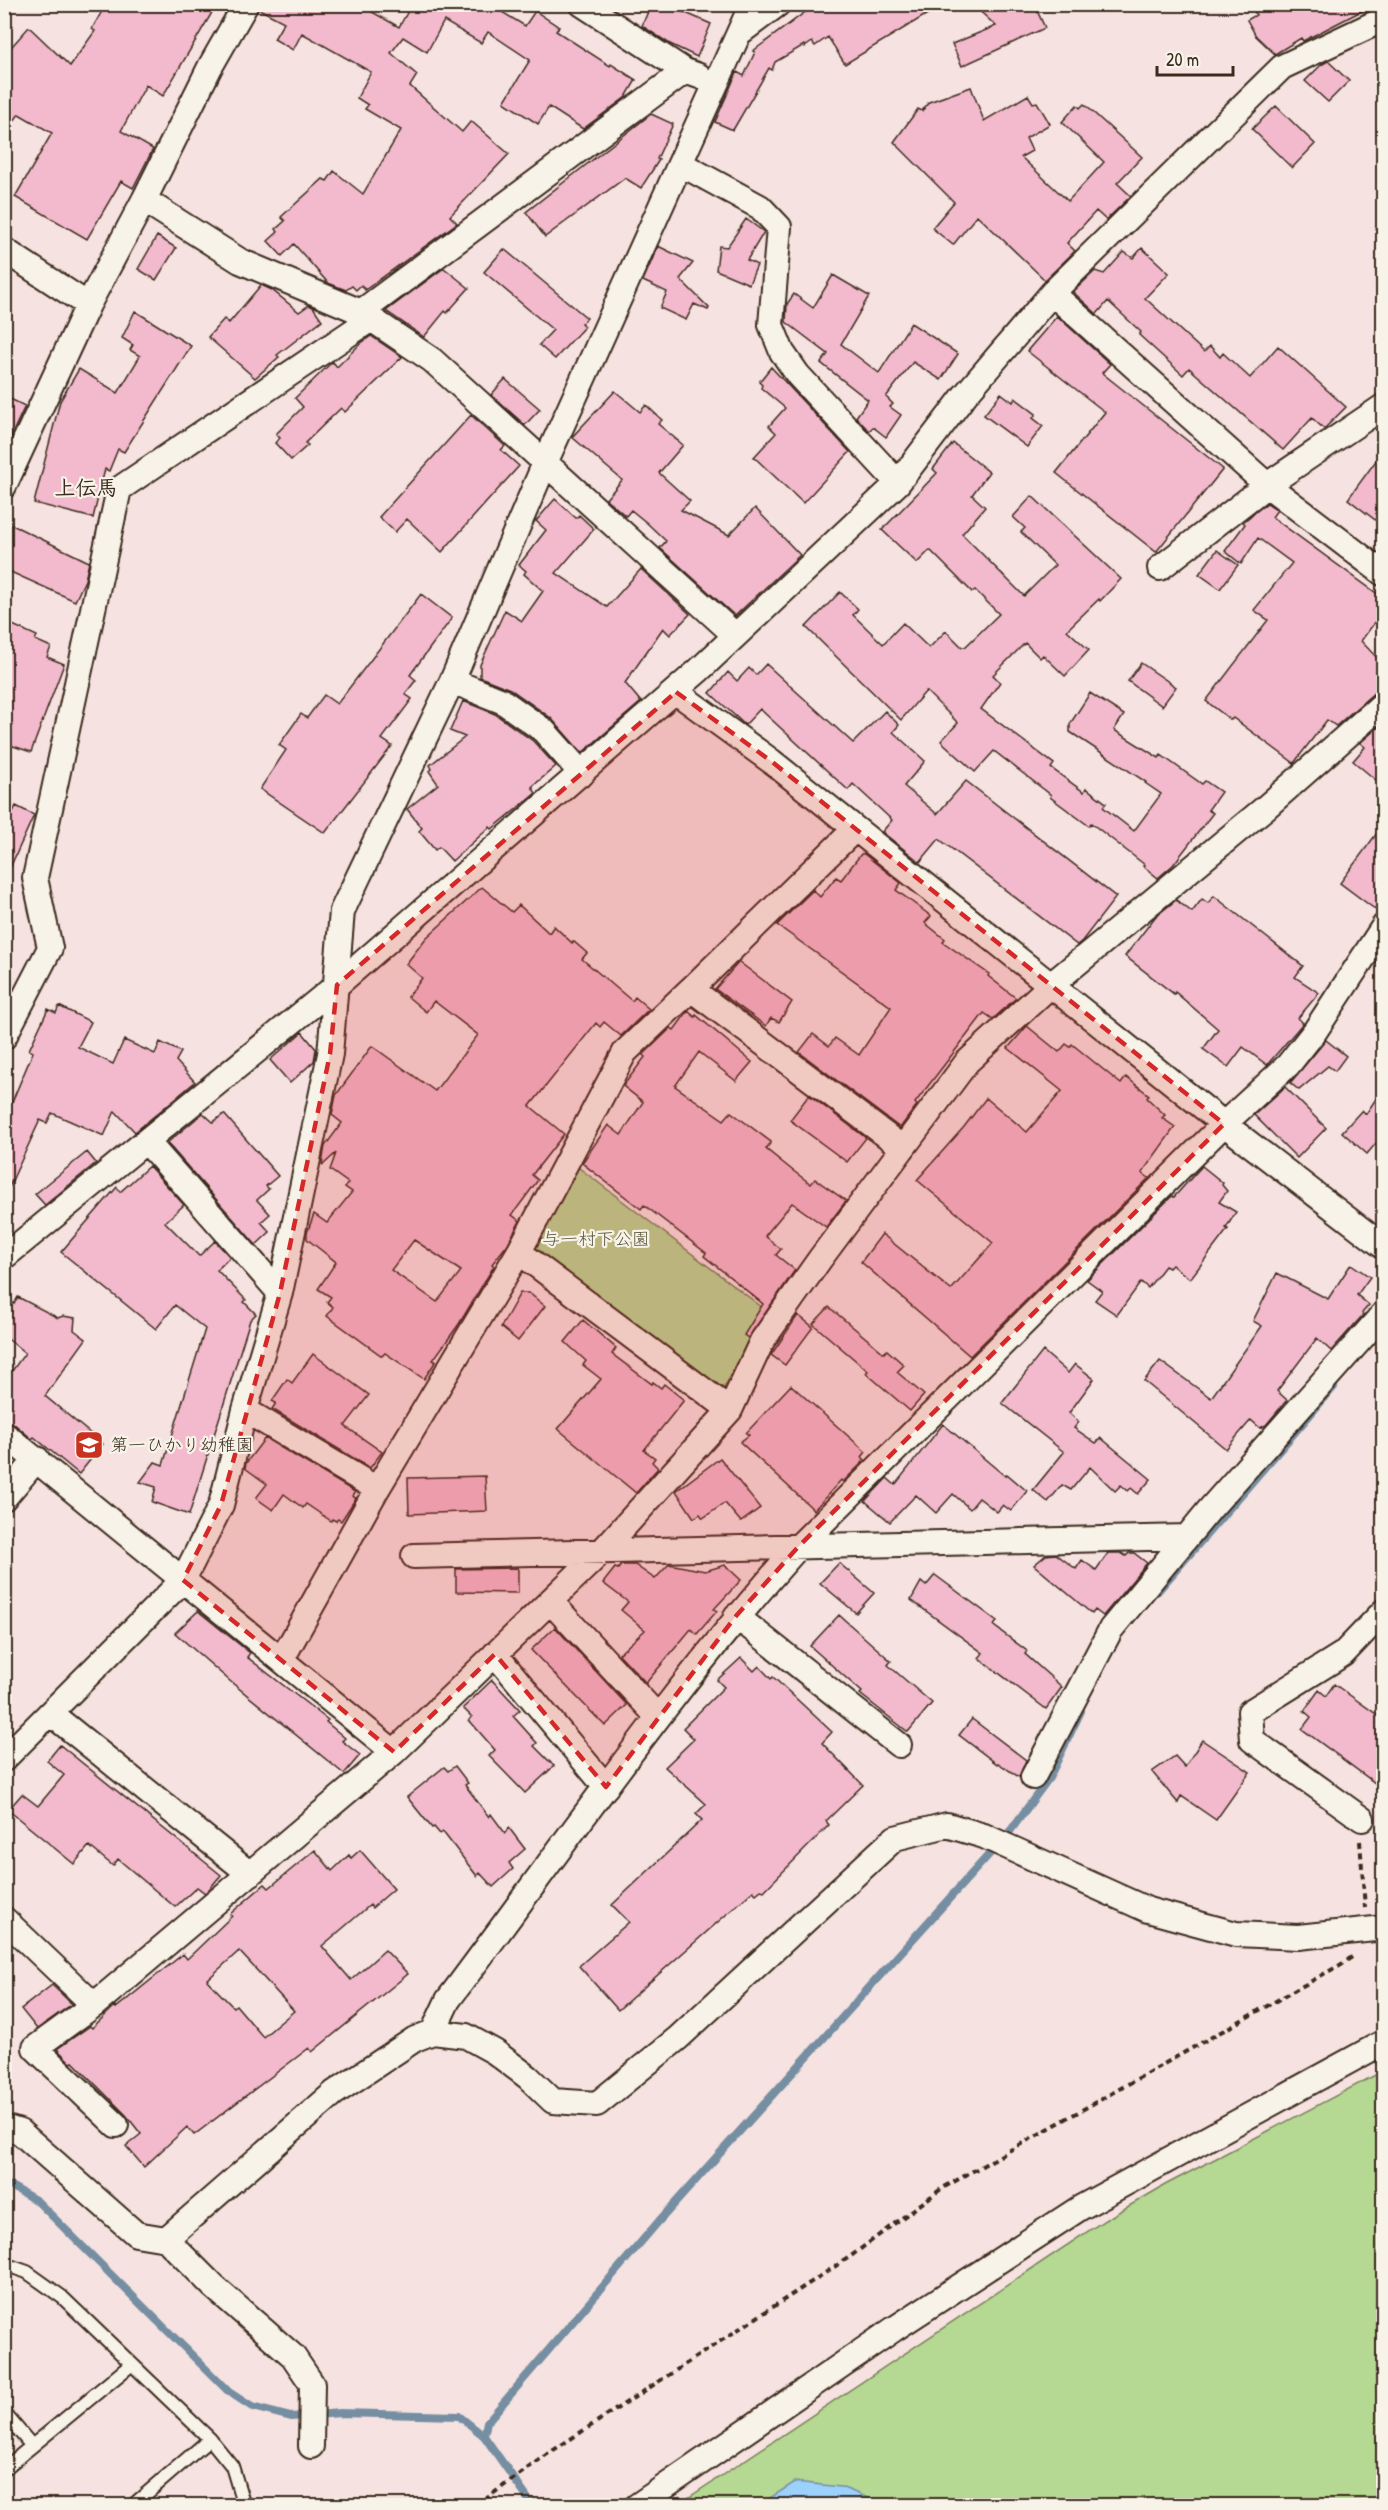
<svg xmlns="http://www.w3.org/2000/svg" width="1388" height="2510" font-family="'Patrick Hand','Klee One',sans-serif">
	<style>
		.green { fill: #b5d892; stroke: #788158; stroke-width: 1.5 }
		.water { fill: #9bd1fa; stroke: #758ea2; stroke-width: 1.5 }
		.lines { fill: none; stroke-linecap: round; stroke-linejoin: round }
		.stream { stroke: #758ea2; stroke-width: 8 }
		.building { fill: #f3bacd; stroke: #3b2a1e; stroke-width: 1.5; fill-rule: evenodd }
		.service-casing { stroke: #3b2a1e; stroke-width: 16 }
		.minor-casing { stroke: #3b2a1e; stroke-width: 28 }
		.path { stroke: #3b2a1e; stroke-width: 4; stroke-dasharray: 6 4.5; stroke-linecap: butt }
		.service { stroke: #f7f3e8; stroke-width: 12 }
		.minor { stroke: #f7f3e8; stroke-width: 24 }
		.marked { fill: #d62828; fill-opacity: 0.2; stroke: #d62828; stroke-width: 4.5; stroke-dasharray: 12 8; stroke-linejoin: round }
		.labels { text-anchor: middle; stroke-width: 4.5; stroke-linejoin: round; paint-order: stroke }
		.park-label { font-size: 18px; fill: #5a563b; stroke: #f7f3e8 }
		.poi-label { font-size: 18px; fill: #3b2a1e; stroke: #f7f3e8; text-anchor: start }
		.quarter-label { font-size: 21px; font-weight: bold; fill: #3b2a1e; stroke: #f7f3e8 }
	</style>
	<rect width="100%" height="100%" fill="#f6e2e0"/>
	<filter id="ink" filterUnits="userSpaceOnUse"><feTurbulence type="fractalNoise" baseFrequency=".0167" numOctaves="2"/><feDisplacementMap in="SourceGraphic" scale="12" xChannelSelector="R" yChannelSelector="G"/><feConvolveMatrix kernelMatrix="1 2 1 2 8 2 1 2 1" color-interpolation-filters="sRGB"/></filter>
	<g filter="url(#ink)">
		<path class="green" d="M574,1164L767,1311L722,1391L530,1249Z
			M1383,2071V2505L676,2506L1105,2220L1165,2185Z"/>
		<path class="water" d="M795,2482L841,2487L886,2505H759Z"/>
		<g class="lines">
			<path class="stream" d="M1158,1591L1334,1387
				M4,2185H9L37,2201L229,2392L252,2407L291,2417L340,2413L459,2416L484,2436L533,2506
				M484,2436L487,2422L659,2221L1011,1830L1049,1778L1081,1711"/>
		</g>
		<path class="building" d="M106,4H217L163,96L146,85L121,131L153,149L133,188L121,181L87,239L15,197L52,133L19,114L4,135V55L29,27L70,66L95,31L92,29Z
			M260,4H358L399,27L412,4H489L525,26L535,11L559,27L556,31L610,66L611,64L636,80L626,97L583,129L549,107L538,124L504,102L530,60L488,32L481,43L444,21L427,52L403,37L391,53L417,75L410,86L462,132L471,121L509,154L450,216L457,223L365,290L361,285L356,290L352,286L346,290L328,283L294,244L282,256L268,241L278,232L276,229L285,221L281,217L323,179L327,181L334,171L363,194L401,130L365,109L368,105L357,98L371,72L302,33L293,50L274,39L284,22L259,9Z
			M651,4H665L711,24L697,57L670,44L642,26Z
			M816,4H944L845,64L828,37L815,46L812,42L805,47L804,45L775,62L772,70L769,68L733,130L715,122L737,72L744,76L755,52L753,51Z
			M972,4H1034L1045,28L962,66L952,44L996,26Z
			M1251,4H1375L1303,41L1301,38L1275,54L1256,36L1247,20L1256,15Z
			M1328,61L1349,81L1328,102L1305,81L1321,65Z
			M971,87L984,121L1028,95L1033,103L1037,102L1050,124L1026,138L1032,151L1021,157L1068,201L1104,162L1062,122L1077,105L1080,108L1084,104L1142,157L1117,183L1131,196L1106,220L1096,211L1067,243L1075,251L1045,280L977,215L953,245L932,228L954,202L894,142L918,109L922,111L929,102Z
			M1276,106L1315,144L1292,168L1252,129Z
			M651,114L673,124L657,159L659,160L641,188L625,178L545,237L526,212Z
			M746,219L764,232L747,260L757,265L749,284L716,270L719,246L727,247Z
			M157,236L176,248L156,280L138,269Z
			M658,246L693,263L680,279L709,308L708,310L694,304L686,320L660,308L667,292L643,281Z
			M1142,248L1169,273L1145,298L1204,352L1210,346L1220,357L1223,353L1250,378L1278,346L1346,407L1324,429L1312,418L1283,450L1189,368L1183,375L1139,335L1141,332L1108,301L1097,314L1073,292L1095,271L1104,274L1124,252L1133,258Z
			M504,249L587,318L581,324L584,327L555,359L539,345L553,330L484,272Z
			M444,268L469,288L447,313L445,311L424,337L386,311Z
			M833,275L869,296L841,344L879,373L911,323L958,354L941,380L913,362L886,397L893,404L890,407L901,415L886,437L873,427L869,431L856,417L868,400L821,363L828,354L786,322L787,304L794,294L813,308Z
			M261,285L272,290L299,312L309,305L313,307L322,320L277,355L279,357L255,378L208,337L224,319L229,323Z
			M135,311L191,346L124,452L118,449L109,471L105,469L93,518L34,503L60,401L79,369L118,393L140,356L130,350L133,345L122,338Z
			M1057,316L1110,364L1102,373L1223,469L1156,552L1056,473L1105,412L1027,351Z
			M371,336L402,357L345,412L341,408L305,443L308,445L291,460L275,443L280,438L276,434L303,407L295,398L331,363L333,362L337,367L360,344Z
			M771,367L850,452L803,503L754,457L776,433L769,426L785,408L761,388L762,385L759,382Z
			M505,379L540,409L525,425L491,395Z
			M615,391L640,412L646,405L662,420L658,424L683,445L659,473L690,501L681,510L729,535L755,508L800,555L735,616L660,548L666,541L647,523L631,510L626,516L606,499L622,480L572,437Z
			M1001,393L1013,402L1015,398L1036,414L1033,418L1043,426L1027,447L984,415Z
			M4,396L25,406L4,451Z
			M471,415L505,446L501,450L519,466L442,552L407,519L395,532L379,517Z
			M953,443L989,472L972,495L985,507L962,534L1024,596L1055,565L1021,532L1025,528L1013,517L1032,496L1121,579L1100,601L1099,599L1067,630L1089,650L1065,676L1043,655L1040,658L1025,643L993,675L1000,682L981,709L1054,764L1051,768L1084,792L1086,788L1106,803L1103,807L1134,831L1161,794L1145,783L1146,782L1070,732V724L1090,693L1124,715L1114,730L1159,758L1161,755L1202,784L1205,781L1221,792L1208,810L1213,813L1173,865L1158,878L1143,866L1145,865L1091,823L1089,826L1050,797L1051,795L994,751L975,772L941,741L958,723L926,691L901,720L806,627L840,592L858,609L853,615L883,644L903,623L929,648L946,631L962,647H965L999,614L975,590L972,592L930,550L917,563L882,530L937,473L933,469Z
			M1383,451V526L1348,499Z
			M555,499L576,518L579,515L594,529L556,573L607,607L641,569L690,614L670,635L663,628L625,683L641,702L582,753L551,718L510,689L480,677V665L505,610L522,621L543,591L524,574L526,571L519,565L546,530L536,521Z
			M1267,503L1277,510L1272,517L1383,598V611L1361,641L1383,664V688L1375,692L1336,726L1327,720L1294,763L1233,718L1231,720L1206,701L1268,620L1254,610L1292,563L1258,538L1241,564L1225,551L1245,524L1243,522Z
			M4,521L89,562L85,580L75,601L4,569Z
			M1217,550L1238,565L1220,589L1199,574Z
			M421,594L452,618L410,675L416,680L405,694L412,699L382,739L392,746L325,833L260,789L286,750L279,745L301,714L307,718L324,695L337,704Z
			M4,621L37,636L35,640L51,647L47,657L64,664L31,752L4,743Z
			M1141,663L1176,687L1162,706L1128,681Z
			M766,664L853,743L885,711L899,725L893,732L925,761L904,786L937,814L966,781L1116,897L1082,941L1077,945L939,839L920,862L882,832L892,820L853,784L848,790L760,709L745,725L710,693L728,672L737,681L749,668L756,675Z
			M463,701L495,714L533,741L556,766L532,787L536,793L492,829L490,827L452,861L439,847L435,850L419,831L422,828L407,809L438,784L429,771L432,769L430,765L465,737L450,731Z
			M1383,723V786L1353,761L1365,747L1360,743Z
			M16,806L34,815L4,881V830Z
			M1383,825V899L1376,910L1340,883Z
			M861,854H864L901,883L896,890L931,916L925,923L945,939L943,942L989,974L988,976L1016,998L993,1019L984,1013L915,1103L917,1105L900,1128L799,1052L813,1034L829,1046L835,1038L859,1055L891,1007L777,925L813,890L820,897L836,877L841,880Z
			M482,887L512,912L519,905L549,933L554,926L572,943L573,941L587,953L582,959L632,1001L635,997L649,1009L621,1036L604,1022L600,1027L596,1023L530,1106L564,1134L532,1175L538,1180L512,1215L520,1221L507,1245L492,1264L494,1266L459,1324L433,1360L436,1361L424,1379L385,1353L382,1356L327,1316L333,1307L327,1302L331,1297L318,1289L336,1262L307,1239V1233L314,1214L327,1223L352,1192L345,1187L348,1183L330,1170L336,1153L323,1165L322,1164L325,1146L342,1123L332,1115L336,1095L372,1046L435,1091L478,1035L434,1001L426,1012L408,997L422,978L406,964L426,938ZM414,1240L461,1271L437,1302L391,1270Z
			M1214,896L1303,966L1295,977L1319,993L1298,1018L1303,1023L1267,1065L1243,1047L1228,1067L1203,1049L1218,1029L1175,992L1174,994L1125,956L1155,917L1176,900L1192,912L1202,899L1208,903Z
			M739,962L792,1002L779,1022L771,1018L766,1026L715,989Z
			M59,1006L91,1022L78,1047L113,1064L124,1040L155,1054L160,1042L181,1052L176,1061L195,1082L135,1132L115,1111L104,1136L52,1113L47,1123L40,1120L4,1198V1121L33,1052L29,1050L48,1009L56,1013Z
			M688,1011L695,1017L696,1015L752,1062L736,1081L699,1052L675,1086L724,1120L731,1112L771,1142L766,1149L792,1170L811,1184L815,1179L846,1201L826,1227L792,1203L765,1236L781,1249L776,1255L795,1270L748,1338L744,1335L763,1304L704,1256L706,1253L644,1205L641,1209L582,1163L608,1125L621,1135L643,1102L623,1086L645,1057L643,1055L671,1028L674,1030Z
			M1027,1026L1059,1052L1066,1044L1070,1047L1072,1044L1121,1084L1126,1077L1149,1095L1147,1098L1165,1115L1162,1118L1175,1127L1142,1173L1149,1178L970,1356L861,1262L882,1234L951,1290L993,1243L917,1180L964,1127L986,1098L1027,1132L1062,1091L1008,1048Z
			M302,1032L316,1049L314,1061L290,1083L270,1060Z
			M1326,1040L1346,1056L1335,1071L1328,1066L1299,1090L1290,1083Z
			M1285,1087L1326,1128L1297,1158L1254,1115Z
			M1383,1088V1135L1367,1154L1342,1132L1362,1110L1366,1114Z
			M809,1095L866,1138L847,1162L790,1120Z
			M203,1113L213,1122L224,1114L278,1176L266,1186L269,1189L257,1200L270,1214L261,1222L270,1232L256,1245L167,1143Z
			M87,1152L96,1163L45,1205L35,1194Z
			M149,1166L184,1205L165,1222L199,1256L215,1241L230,1257L217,1270L246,1300L244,1302L256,1314L250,1320L189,1515L152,1502L156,1487L140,1482L155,1462L163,1465L205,1329L175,1305L156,1329L61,1252L117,1187L120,1192Z
			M1202,1166L1223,1183L1222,1185L1227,1191L1219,1202L1236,1212L1226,1228L1228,1229L1190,1279L1172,1265L1169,1268L1165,1266L1148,1288L1141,1282L1117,1315L1095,1300L1102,1291L1087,1280L1172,1196L1174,1197Z
			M1351,1264L1370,1277L1357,1295L1369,1305L1362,1313L1363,1315L1331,1351L1317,1338L1277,1391L1287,1400L1266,1425L1260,1428L1251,1420L1226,1449L1144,1381L1160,1361L1211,1398L1262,1326L1253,1321L1277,1273L1328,1299Z
			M520,1293H529L545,1306L518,1341L501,1327Z
			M4,1296L14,1304L18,1297L58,1318L63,1316L75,1318L74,1330L86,1339L45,1396L103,1444L79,1474L34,1437L32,1439L13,1423L4,1420V1382L25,1353L4,1336Z
			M829,1307L884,1353L887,1350L904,1365L897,1372L924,1395L910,1411L866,1373L868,1371L813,1324Z
			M798,1315L813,1327L785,1365L771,1355Z
			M583,1320L616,1348L612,1354L652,1384L653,1382L661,1388L664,1384L684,1400L644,1450L655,1458L652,1462L658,1468L636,1493L558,1429L601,1379L583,1365L586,1361L565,1342Z
			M1043,1351L1068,1373L1075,1364L1094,1379L1069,1413L1079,1422L1074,1428L1096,1443L1101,1438L1151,1479L1138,1494L1131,1488L1128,1491L1121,1485L1115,1491L1090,1467L1071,1490L1062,1485L1048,1502L1033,1490L1064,1452L1002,1403Z
			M313,1354L369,1395L345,1426L382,1452L370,1468L272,1409L276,1403L272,1401L287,1379L292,1383Z
			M791,1385L866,1452L862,1457L865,1460L843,1482L841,1480L814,1510L740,1442L749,1435L746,1433Z
			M943,1424L1005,1476L1007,1474L1027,1491L1011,1511L1003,1505L997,1512L979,1498L970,1509L953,1494L936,1513L916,1495L890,1522L865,1501L887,1478L895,1485Z
			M265,1438L355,1492L352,1496L356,1498L341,1521L338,1519L336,1521L332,1519L331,1521L306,1504L303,1508L284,1494L273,1510L256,1498L267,1484L245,1468L246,1463Z
			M4,1453L14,1460L4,1472Z
			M720,1458L760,1508L741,1522L725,1503L703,1518L700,1514L694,1518L676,1491Z
			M485,1476L487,1511L409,1514L408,1478Z
			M1108,1553H1121L1126,1556L1129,1553H1134L1147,1563L1103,1616L1095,1610L1092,1614L1034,1565L1046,1555L1056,1554L1076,1569L1082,1560L1096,1570Z
			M839,1563L874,1593L856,1613L820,1583Z
			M669,1564L705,1571L725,1565L741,1580L714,1609L717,1611L697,1634L691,1629L646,1683L619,1654L645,1630L621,1610L628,1602L603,1583L615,1568L618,1569L621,1565H635L655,1579Z
			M518,1568V1593L456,1592V1569Z
			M935,1575L997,1621L994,1626L1027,1651L1025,1654L1062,1687L1046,1709L979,1658L983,1653L911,1600L921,1582L926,1586Z
			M198,1611L250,1653L247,1657L328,1720L326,1722L345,1738L342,1741L360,1755L344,1774L231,1682L175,1633Z
			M839,1615L891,1661L888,1665L932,1703L908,1732L860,1694L862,1692L810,1646Z
			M555,1627L627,1705L605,1726L531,1650Z
			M741,1658L754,1671L759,1666L771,1679L773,1677L832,1732L822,1743L863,1785L826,1821L829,1825L764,1891L761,1890L756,1894L753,1891L618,2010L579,1966L629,1922L612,1905L702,1820L696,1814L706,1804L665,1767L694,1739L683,1728L724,1687L717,1680Z
			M492,1680L520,1710L513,1716L537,1743L534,1746L554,1766L525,1793L489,1756L495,1750L469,1720L472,1717L463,1708Z
			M1334,1684L1383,1719V1789L1302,1729L1311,1717L1304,1711L1319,1690L1326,1696Z
			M972,1719L1026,1760L1019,1777L998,1763L997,1764L959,1735Z
			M1202,1740L1250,1772L1216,1820L1181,1796L1178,1803L1152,1772L1175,1756L1185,1767Z
			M60,1745L221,1875L210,1888L205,1893L197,1887L175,1907L118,1859L113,1866L89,1846L74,1864L8,1810L22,1794L38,1806L64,1775L47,1761Z
			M455,1766L468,1783L465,1785L489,1817L491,1814L505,1833L509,1828L525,1849L509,1863L513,1869L493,1887L480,1873L477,1876L443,1832L440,1834L434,1827L432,1828L407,1797L444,1767L448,1771Z
			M315,1850L332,1871L349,1855L351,1858L360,1850L394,1889L372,1908L370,1905L322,1946L351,1980L385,1950L408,1974L312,2052L309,2048L194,2135L187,2127L144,2167L126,2146L141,2134L126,2115L73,2062L71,2063L57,2049L90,2026L92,2028L115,2006L116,2008L183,1954L187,1959L232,1916L230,1914L265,1884L269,1888ZM239,1951L294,2011L263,2037L236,2005L233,2007L207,1980Z
			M52,1985L72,2004L37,2029L21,2009Z"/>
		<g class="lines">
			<g class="service-casing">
				<path id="service" d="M4,2264L27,2272L62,2297L210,2439L232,2466L244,2506
					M4,2413L32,2446
					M4,2469L132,2364
					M132,2506L210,2439"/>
			</g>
			<g class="minor-casing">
				<path id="minor" d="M582,4L685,71L699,76
					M742,31L778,4
					M681,164L760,207L779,227L771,325L782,352L798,375L898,483
					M144,200L240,261L361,312L432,360L735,635
					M4,250L88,305
					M1052,293L1267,485L1384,574
					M361,312L685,71
					M4,486L88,305L144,200L210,67L246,4
					M1160,568L1267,485L1384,406
					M452,681L502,701L543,730L582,774
					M676,692L771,761L1224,1124L1384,1247
					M691,989L855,829
					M4,1037L50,948L35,878L119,489L371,319
					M147,1142L280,1293
					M519,1252L730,1410
					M4,1257L337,985L698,671L898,483L965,395L1052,293L1282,67L1384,19
					M245,1410L377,1489
					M4,1434L394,1752
					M4,1498L37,1459
					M414,1556L1187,1537
					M550,1601L658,1717
					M736,1616L899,1745
					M495,1654L606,1787
					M282,1659L377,1489L519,1252L625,1052L691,989L903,1148
					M50,1713L250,1874
					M4,1759L183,1580L221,1505L245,1410L280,1293L330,1054L342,911L452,681L545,463L752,4
					M1033,1777L1111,1629L1210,1509L1384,1313
					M1362,1819L1252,1740L1250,1712L1343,1654L1384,1611
					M4,1919L94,2005
					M433,2032L448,2000C563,1847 672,1688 799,1546L1224,1124L1288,1065L1315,1031L1384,926
					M116,2125L35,2048L94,2005L394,1752L603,1550L730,1410L762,1341L820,1259L967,1062L1052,984L1265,808L1384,703
					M4,2127L20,2132L136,2234L166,2239L214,2287L293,2356L312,2384L311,2446
					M166,2239L334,2093L415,2039L433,2032L466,2036L495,2052L528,2077L553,2101L597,2104L678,2038L895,1838L947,1825L984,1836L1148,1910L1236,1934L1298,1937L1384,1928
					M637,2506L894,2329L1080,2208L1384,2042"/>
			</g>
			<path class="path" d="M1360,1841L1365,1908
				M476,2506L546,2455L851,2256L941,2189L1340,1965L1352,1957"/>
			<use href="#service" class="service"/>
			<use href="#minor" class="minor"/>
		</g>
	</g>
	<path class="marked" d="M676,692L771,761L1224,1124L799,1546L736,1616L606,1787L495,1654L394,1752L183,1580L221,1505L280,1293L330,1054L337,985Z"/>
	<defs>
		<g id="school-square" transform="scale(1.5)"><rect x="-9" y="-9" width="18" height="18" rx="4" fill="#c8321e" stroke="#f7f3e8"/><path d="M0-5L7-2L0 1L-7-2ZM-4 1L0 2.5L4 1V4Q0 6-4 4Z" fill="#fff"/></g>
	</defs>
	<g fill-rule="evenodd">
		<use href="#school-square" x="89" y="1445"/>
	</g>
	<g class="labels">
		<g class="park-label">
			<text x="596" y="1245">与一村下公園</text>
		</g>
		<g class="poi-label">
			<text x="110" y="1451">第一ひかり幼稚園</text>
		</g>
		<g class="quarter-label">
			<text x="86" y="495">上伝馬</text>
		</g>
	</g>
	<rect width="1388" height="2510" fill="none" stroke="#f7f3e8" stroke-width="24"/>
	<rect x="12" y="12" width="1364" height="2486" fill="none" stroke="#3b2a1e" stroke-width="2" filter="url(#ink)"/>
	<path d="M1157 66v9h76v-9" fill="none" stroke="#3b2a1e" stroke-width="3"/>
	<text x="1166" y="66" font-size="18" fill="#3b2a1e" stroke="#f7f3e8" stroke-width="4.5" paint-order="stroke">20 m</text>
</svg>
